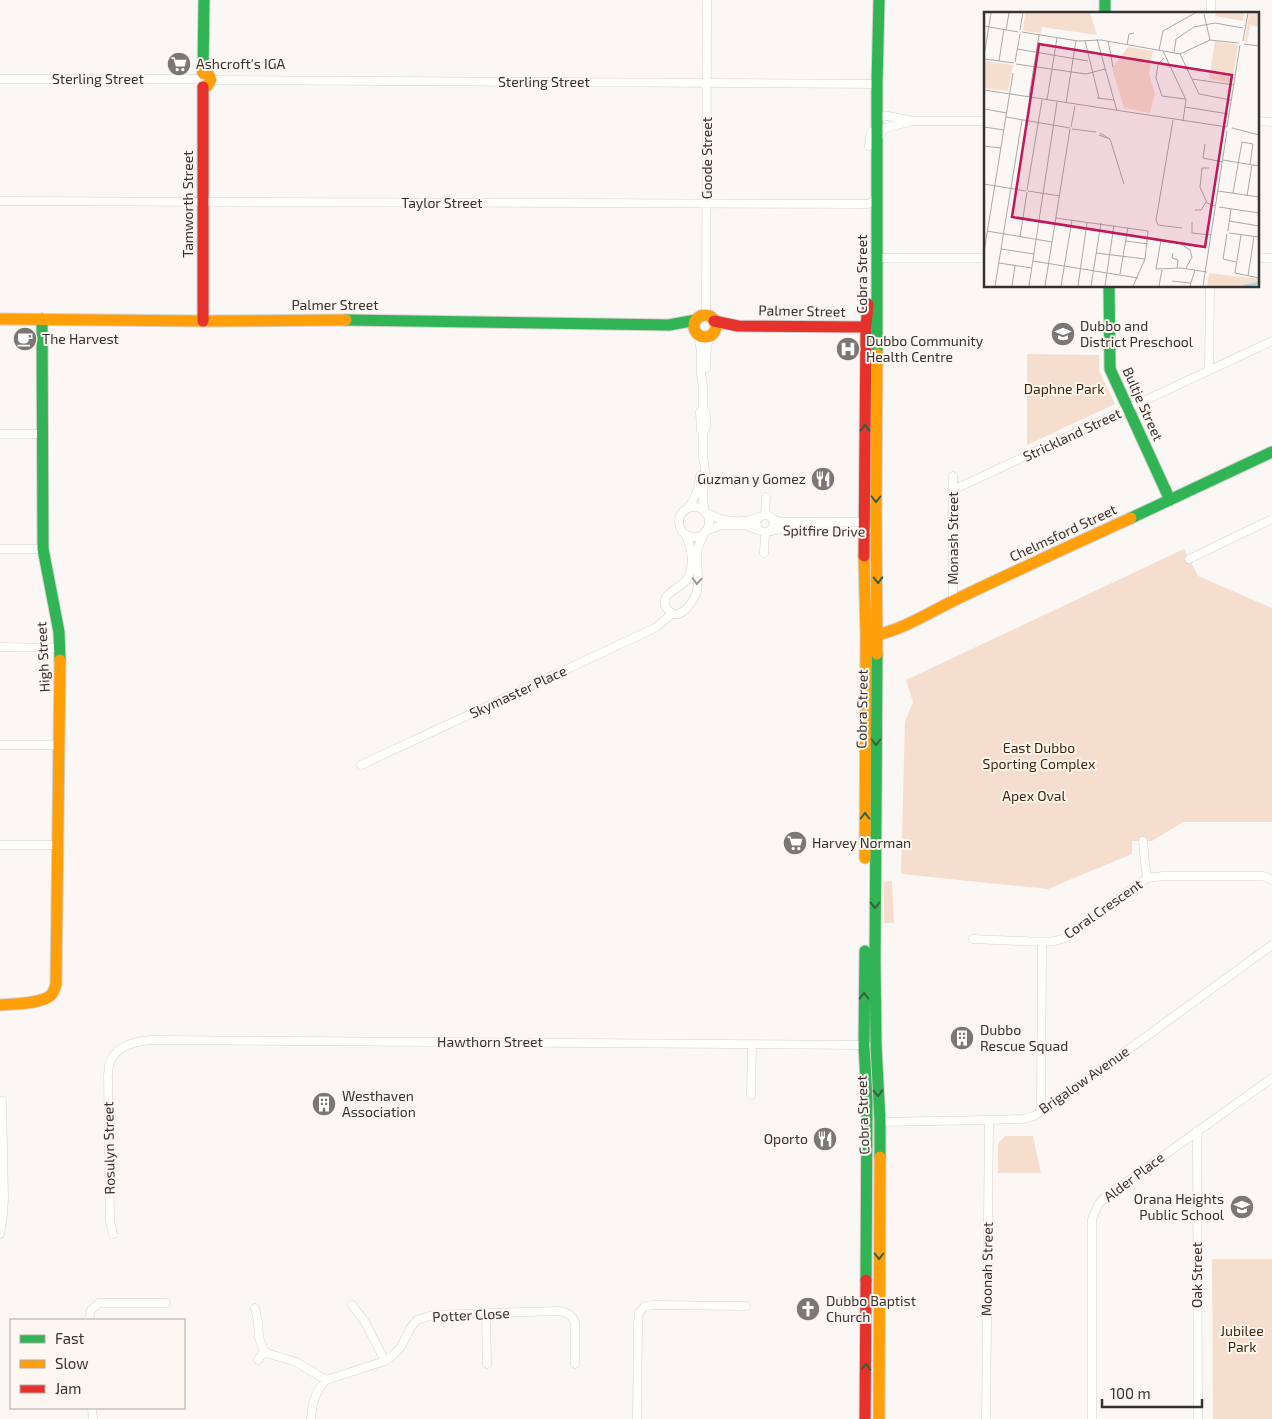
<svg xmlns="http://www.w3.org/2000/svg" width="1272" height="1419" font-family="'Exo 2',sans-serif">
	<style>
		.green { fill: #f6dece }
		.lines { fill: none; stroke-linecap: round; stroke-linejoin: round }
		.street-casing { stroke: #d6d2ce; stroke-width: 9 }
		.fast-casing { stroke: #d6d2ce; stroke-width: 13 }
		.slow-casing { stroke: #d6d2ce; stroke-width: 13 }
		.jam-casing { stroke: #d6d2ce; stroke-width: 13 }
		.street { stroke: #fefefd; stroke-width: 8 }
		.fast { stroke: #30b455; stroke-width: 11 }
		.slow { stroke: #ff9f0a; stroke-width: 11 }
		.jam { stroke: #e5322d; stroke-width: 11 }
		.oneway { stroke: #34603c }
		.oneway2 { stroke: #9a9896 }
		.labels { text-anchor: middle; stroke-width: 4; stroke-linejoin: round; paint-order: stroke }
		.poi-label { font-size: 14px; fill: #36322f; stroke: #fef6f1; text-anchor: start }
		.street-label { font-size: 14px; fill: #36322f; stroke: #fef6f1 }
		.park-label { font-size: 14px; fill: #421f03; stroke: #fef6f1 }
		.inset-river { fill: none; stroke: #a8d9ed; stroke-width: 2.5 }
		.inset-road { fill: none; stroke: #aca8a5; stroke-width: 1 }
		.view { fill: #c2185b; fill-opacity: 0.15; stroke: #c2185b; stroke-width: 2.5 }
		.inset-edge { fill: none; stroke: #36322f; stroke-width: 2.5 }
	</style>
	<rect width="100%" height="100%" fill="#fbf7f4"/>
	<path class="green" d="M1027,354L1099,355V370L1115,404L1027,445Z
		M1184,549L1198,576L1272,608V822H1183L1152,841H1132V854L1048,889L901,874L905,722L913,702L906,680Z
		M892,881L894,923H884V882Z
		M1005,1136H1033L1041,1173H998V1143Z
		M1212,1259H1272V1419H1213Z"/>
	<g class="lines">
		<g class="street-casing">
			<path id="street" d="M1211,0V14
				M0,79H196
				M211,80L877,84
				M876,117L888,116L914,121H986
				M1258,121L1272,122
				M879,137L885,128L909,122
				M869,146L871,132
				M0,201L868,204L874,201L876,196
				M878,258H986
				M1258,258H1272
				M706,316L707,0
				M698,334L701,351V373L703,387V407L700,412L701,430L703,434V457L705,469L703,500L705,511
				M706,368L707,345L711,335
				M1209,371L1210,286
				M703,407C707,415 708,426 703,434
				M0,434H42
				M953,476V601
				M953,490L1272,341
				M679 522a15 15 0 1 1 30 0a15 15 0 1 1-30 0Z
				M688,508C696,498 699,488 700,476
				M707,513C722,522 743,524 759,517
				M765,515L766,497
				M773,519L780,522H865
				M708,530L722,525H745L766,533L773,528C776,515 763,510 756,522L758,530
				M771,531L781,529L867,531
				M685,534C692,547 695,566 687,579C682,588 655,595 668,610C679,623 692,603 696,594C701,579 695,563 698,548C699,543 702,538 704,534
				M0,549H43
				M764,553L765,533
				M1189,559L1272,519
				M0,647L60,648
				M0,745H60
				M361,765L655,628L672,614
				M1143,841L1145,863L1147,878
				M0,845H58
				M973,939L1042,942
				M751,1095L752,1044
				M0,1101H2L4,1198L3,1215L0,1234
				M1041,1111L1042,942L1055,941L1065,938L1147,878L1163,876H1263L1272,880
				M879,1122L989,1120L1022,1119L1034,1116L1096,1073L1272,945
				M1197,1131L1198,1419
				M113,1234L110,1221L108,1075C109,1071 108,1064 111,1060C118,1045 137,1041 152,1040L867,1045
				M352,1305L365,1322L385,1361
				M255,1308L258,1322L259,1338L264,1351L270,1354L296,1362L326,1380
				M486,1314L487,1364
				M89,1320L91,1310L99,1303H166
				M258,1360L264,1351
				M92,1408L93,1419
				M311,1419C312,1403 315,1392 326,1380L385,1361L393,1355L401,1347L411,1327L417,1320L433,1315L559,1311C568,1313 572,1314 575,1323V1364
				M637,1419L638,1323L639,1313L644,1307L652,1305L746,1306
				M986,1419L989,1120
				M1092,1419V1219L1098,1205L1103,1199L1272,1078"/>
		</g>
		<g class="fast-casing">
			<path id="fast" d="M1105,0V14
				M203,73L204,0
				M1109,286L1110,369L1170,500
				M42,319L43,549L59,632L60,660
				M346,320L669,325L696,320
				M877,354V84L879,0
				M1131,518L1272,452
				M877,654L875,962L876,1045L880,1121V1157
				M865,951L864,1045L867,1101L866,1280"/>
		</g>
		<g class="slow-casing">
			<path id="slow" d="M203,73L208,74L211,80L207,86L203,87
				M694 326a11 11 0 1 1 22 0a11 11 0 1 1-22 0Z
				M0,319L203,321L346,320
				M877,354L876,508L877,654
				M864,556L866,636L865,858
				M871,636C901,631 928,613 955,600C1013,572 1072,545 1131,518
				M0,1005C12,1004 42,1004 51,995C54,992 55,988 56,984L60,660
				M879,1419L880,1157"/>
		</g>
		<g class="jam-casing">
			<path id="jam" d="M203,87V321
				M714,321L738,326L866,327
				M864,556L866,327L868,304
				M865,1419L866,1280"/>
		</g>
		<use href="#street" class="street"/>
		<use href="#fast" class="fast"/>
		<use href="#slow" class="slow"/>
		<use href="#jam" class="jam"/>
	</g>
	<defs><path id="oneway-chevron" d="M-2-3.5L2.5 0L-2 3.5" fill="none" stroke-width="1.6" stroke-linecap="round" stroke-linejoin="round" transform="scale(1.25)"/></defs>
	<g class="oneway">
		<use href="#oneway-chevron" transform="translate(865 428) rotate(-89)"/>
		<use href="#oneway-chevron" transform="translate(876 499) rotate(90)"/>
		<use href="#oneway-chevron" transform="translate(878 580) rotate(89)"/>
		<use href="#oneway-chevron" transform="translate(876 742) rotate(90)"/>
		<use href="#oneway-chevron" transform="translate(865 816) rotate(-90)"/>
		<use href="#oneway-chevron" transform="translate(875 905) rotate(90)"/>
		<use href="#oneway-chevron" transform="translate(864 996) rotate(-90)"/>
		<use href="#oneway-chevron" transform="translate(878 1093) rotate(87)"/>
		<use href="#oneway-chevron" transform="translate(879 1256) rotate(90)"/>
		<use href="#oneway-chevron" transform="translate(866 1367) rotate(-90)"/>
	</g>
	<use class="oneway2" href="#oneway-chevron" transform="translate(697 581) rotate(93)"/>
	<defs>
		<g id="supermarket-disc" transform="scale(1.25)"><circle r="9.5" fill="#7b7774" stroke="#fef6f1"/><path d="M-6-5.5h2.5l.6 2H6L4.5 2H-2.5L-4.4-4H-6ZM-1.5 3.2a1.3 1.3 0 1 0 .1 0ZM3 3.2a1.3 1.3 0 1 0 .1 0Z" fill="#fff"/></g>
		<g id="school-disc" transform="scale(1.25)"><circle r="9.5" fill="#7b7774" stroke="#fef6f1"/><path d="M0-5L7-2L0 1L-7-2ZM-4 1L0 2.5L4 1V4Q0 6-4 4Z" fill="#fff"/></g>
		<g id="cafe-disc" transform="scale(1.25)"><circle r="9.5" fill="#7b7774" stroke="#fef6f1"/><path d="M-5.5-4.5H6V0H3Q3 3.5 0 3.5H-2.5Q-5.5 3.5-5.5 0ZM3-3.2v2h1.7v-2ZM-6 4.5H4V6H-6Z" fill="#fff"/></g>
		<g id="hospital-disc" transform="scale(1.25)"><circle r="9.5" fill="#7b7774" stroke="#fef6f1"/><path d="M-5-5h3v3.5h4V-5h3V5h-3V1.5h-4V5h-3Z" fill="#fff"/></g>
		<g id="restaurant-disc" transform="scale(1.25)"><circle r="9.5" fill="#7b7774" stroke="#fef6f1"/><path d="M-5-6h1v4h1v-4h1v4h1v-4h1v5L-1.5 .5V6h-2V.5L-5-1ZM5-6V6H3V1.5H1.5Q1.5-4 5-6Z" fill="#fff"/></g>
		<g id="building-disc" transform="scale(1.25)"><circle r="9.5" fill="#7b7774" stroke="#fef6f1"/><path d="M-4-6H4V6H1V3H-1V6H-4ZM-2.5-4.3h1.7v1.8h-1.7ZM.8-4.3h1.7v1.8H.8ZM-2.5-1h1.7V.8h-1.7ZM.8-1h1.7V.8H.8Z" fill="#fff"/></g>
		<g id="church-disc" transform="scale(1.25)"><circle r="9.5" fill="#7b7774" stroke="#fef6f1"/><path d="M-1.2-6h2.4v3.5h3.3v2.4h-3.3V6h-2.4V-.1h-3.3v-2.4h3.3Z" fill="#fff"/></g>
	</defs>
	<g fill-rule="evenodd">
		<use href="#supermarket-disc" x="179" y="64"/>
		<use href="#school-disc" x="1063" y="334"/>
		<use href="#cafe-disc" x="25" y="339"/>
		<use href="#hospital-disc" x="848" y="349"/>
		<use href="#restaurant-disc" x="823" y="479"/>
		<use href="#supermarket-disc" x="795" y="843"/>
		<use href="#building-disc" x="962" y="1038"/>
		<use href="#building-disc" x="324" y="1104"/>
		<use href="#restaurant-disc" x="825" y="1139"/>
		<use href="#school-disc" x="1242" y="1207"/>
		<use href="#church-disc" x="808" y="1309"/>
	</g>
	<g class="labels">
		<g class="poi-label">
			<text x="196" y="69">Ashcroft's IGA</text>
			<text x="1080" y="331">Dubbo and<tspan x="1080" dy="16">District Preschool</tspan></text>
			<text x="42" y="344">The Harvest</text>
			<text x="866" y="346">Dubbo Community<tspan x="866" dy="16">Health Centre</tspan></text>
			<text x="806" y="484" text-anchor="end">Guzman y Gomez</text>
			<text x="812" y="848">Harvey Norman</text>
			<text x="980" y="1035">Dubbo<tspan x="980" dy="16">Rescue Squad</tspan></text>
			<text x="342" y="1101">Westhaven<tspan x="342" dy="16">Association</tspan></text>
			<text x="808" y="1144" text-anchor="end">Oporto</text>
			<text x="1224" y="1204" text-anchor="end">Orana Heights<tspan x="1224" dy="16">Public School</tspan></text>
			<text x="826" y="1306">Dubbo Baptist<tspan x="826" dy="16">Church</tspan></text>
		</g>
		<g class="street-label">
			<text x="98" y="84">Sterling Street</text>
			<text x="544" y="87">Sterling Street</text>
			<text transform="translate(707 158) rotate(-90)" y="5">Goode Street</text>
			<text x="442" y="208">Taylor Street</text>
			<text transform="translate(188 204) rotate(-90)" y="5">Tamworth Street</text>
			<text transform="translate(862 274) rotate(-90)" y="5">Cobra Street</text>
			<text x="335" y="310">Palmer Street</text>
			<text transform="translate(802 311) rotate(1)" y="5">Palmer Street</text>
			<text transform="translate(1143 404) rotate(66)" y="5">Bultje Street</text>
			<text transform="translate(1072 435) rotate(-25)" y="5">Strickland Street</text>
			<text transform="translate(824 531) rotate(1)" y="5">Spitfire Drive</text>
			<text transform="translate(1063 533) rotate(-25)" y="5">Chelmsford Street</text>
			<text transform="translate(953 538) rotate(-90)" y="5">Monash Street</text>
			<text transform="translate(43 657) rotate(-93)" y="5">High Street</text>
			<text transform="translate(518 692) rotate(-25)" y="5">Skymaster Place</text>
			<text transform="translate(862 709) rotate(-89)" y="5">Cobra Street</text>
			<text transform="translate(1103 909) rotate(-35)" y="5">Coral Crescent</text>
			<text x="490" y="1047">Hawthorn Street</text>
			<text transform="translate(1084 1080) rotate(-35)" y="5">Brigalow Avenue</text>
			<text transform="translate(863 1115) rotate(-92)" y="5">Cobra Street</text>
			<text transform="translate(109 1148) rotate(-91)" y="5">Rosulyn Street</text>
			<text transform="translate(1134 1177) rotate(-37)" y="5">Alder Place</text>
			<text transform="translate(987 1269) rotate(-89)" y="5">Moonah Street</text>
			<text transform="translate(1197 1275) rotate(-90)" y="5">Oak Street</text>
			<text transform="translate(471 1315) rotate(-3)" y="5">Potter Close</text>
		</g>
		<g class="park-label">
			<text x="1064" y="394">Daphne Park</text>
			<text x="1039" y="753">East Dubbo<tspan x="1039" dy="16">Sporting Complex</tspan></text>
			<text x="1034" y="801">Apex Oval</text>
			<text x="1242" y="1336">Jubilee<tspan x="1242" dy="16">Park</tspan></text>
		</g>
	</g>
	<g transform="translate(984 12)">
		<rect width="275" height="275" fill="#fbf7f4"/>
		<path d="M41,1H106L113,23L58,15L57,21L39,19ZM232,1H260L259,9L231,4ZM265,1H275V15L266,13L263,30L261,29ZM231,29L254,33L248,71L225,67ZM144,35L169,39L165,62L171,82L166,101L140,96L128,56ZM1,49L29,53L24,79L0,76ZM225,261L275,267V274H223Z" fill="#f6dece"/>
		<path class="inset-river" d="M260,274L275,271"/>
		<path class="inset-road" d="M220,2L226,28M0,14L34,20M22,18L25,1M36,18L39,1M38,20L94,29L117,28L196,42L226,28L255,31M113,27L133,99M101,29L115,86M124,29L129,55M259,29L264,1M260,32L275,34M143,33L145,22L150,21M33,37L104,49M175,38L179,19L211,1M179,39L202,88L199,109M190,41L192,27L210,15L231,11L259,16M196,42L215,82L247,88M0,44L7,1M180,46L174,52L172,66L178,84L201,87M0,47L30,51M15,49L20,17M31,50L36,22M32,52L102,62L121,57M208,67L250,73M0,78L243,115M45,85L55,23M113,86L130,88M63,88L73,26M82,91L92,29M201,95L245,102M0,97L23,101M22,105L86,116M189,108L172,208L174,213L198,216M0,115L20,118M87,115L91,94M243,115L256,33M248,116L275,123M88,117L112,120M115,123L126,127L116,121M126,127L140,172M221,132L219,146L239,150M0,134L17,136M239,148L275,154M225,156H218L216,175L223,191L231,194M0,172L42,179M43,178L58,88M44,179L76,184M234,179L275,185M249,181L258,130L269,132L266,152M263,184L268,153M235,195L275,201M211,198H217L222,190M72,206L164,219L161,247L149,274M245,209L275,214M208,210V221L227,223M3,219L68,230M244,219L247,197M245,221L275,225M243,222L239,247L252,250M257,223L251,261L275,266M36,225L43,180M142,229L164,232M17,237L50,242M0,240L29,61M112,241L161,247M189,241L188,246L194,248L193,256M49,249L154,266M15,251L48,256M202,256L208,245L206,238L195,231L177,228L172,257L197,256L223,260M136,262L144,215M264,264L270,225M188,269L207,271M11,274L38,108M28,274L31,254M45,274L73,90M61,274L86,117M77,274L88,208M94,274L103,211M107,274L117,211M121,274L130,213M175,274L178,258M206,274L211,258M219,274L243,119"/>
		<path class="view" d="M55,32L248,63L221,235L28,205Z"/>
		<rect width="275" height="275" class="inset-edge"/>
	</g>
	<rect x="10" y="1319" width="175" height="90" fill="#fef6f1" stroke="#aea8a3"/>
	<rect x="20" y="1335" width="25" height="8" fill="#30b455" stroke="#aea8a3"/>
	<text x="55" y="1344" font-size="15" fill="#36322f">Fast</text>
	<rect x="20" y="1360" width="25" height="8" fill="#ff9f0a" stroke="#aea8a3"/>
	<text x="55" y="1369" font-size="15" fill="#36322f">Slow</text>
	<rect x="20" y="1385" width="25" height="8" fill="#e5322d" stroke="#aea8a3"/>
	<text x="55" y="1394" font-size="15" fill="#36322f">Jam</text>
	<path d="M1102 1399v8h100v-8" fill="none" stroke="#36322f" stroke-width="2.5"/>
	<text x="1110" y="1399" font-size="15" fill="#36322f" stroke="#fef6f1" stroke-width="4" paint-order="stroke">100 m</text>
</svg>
